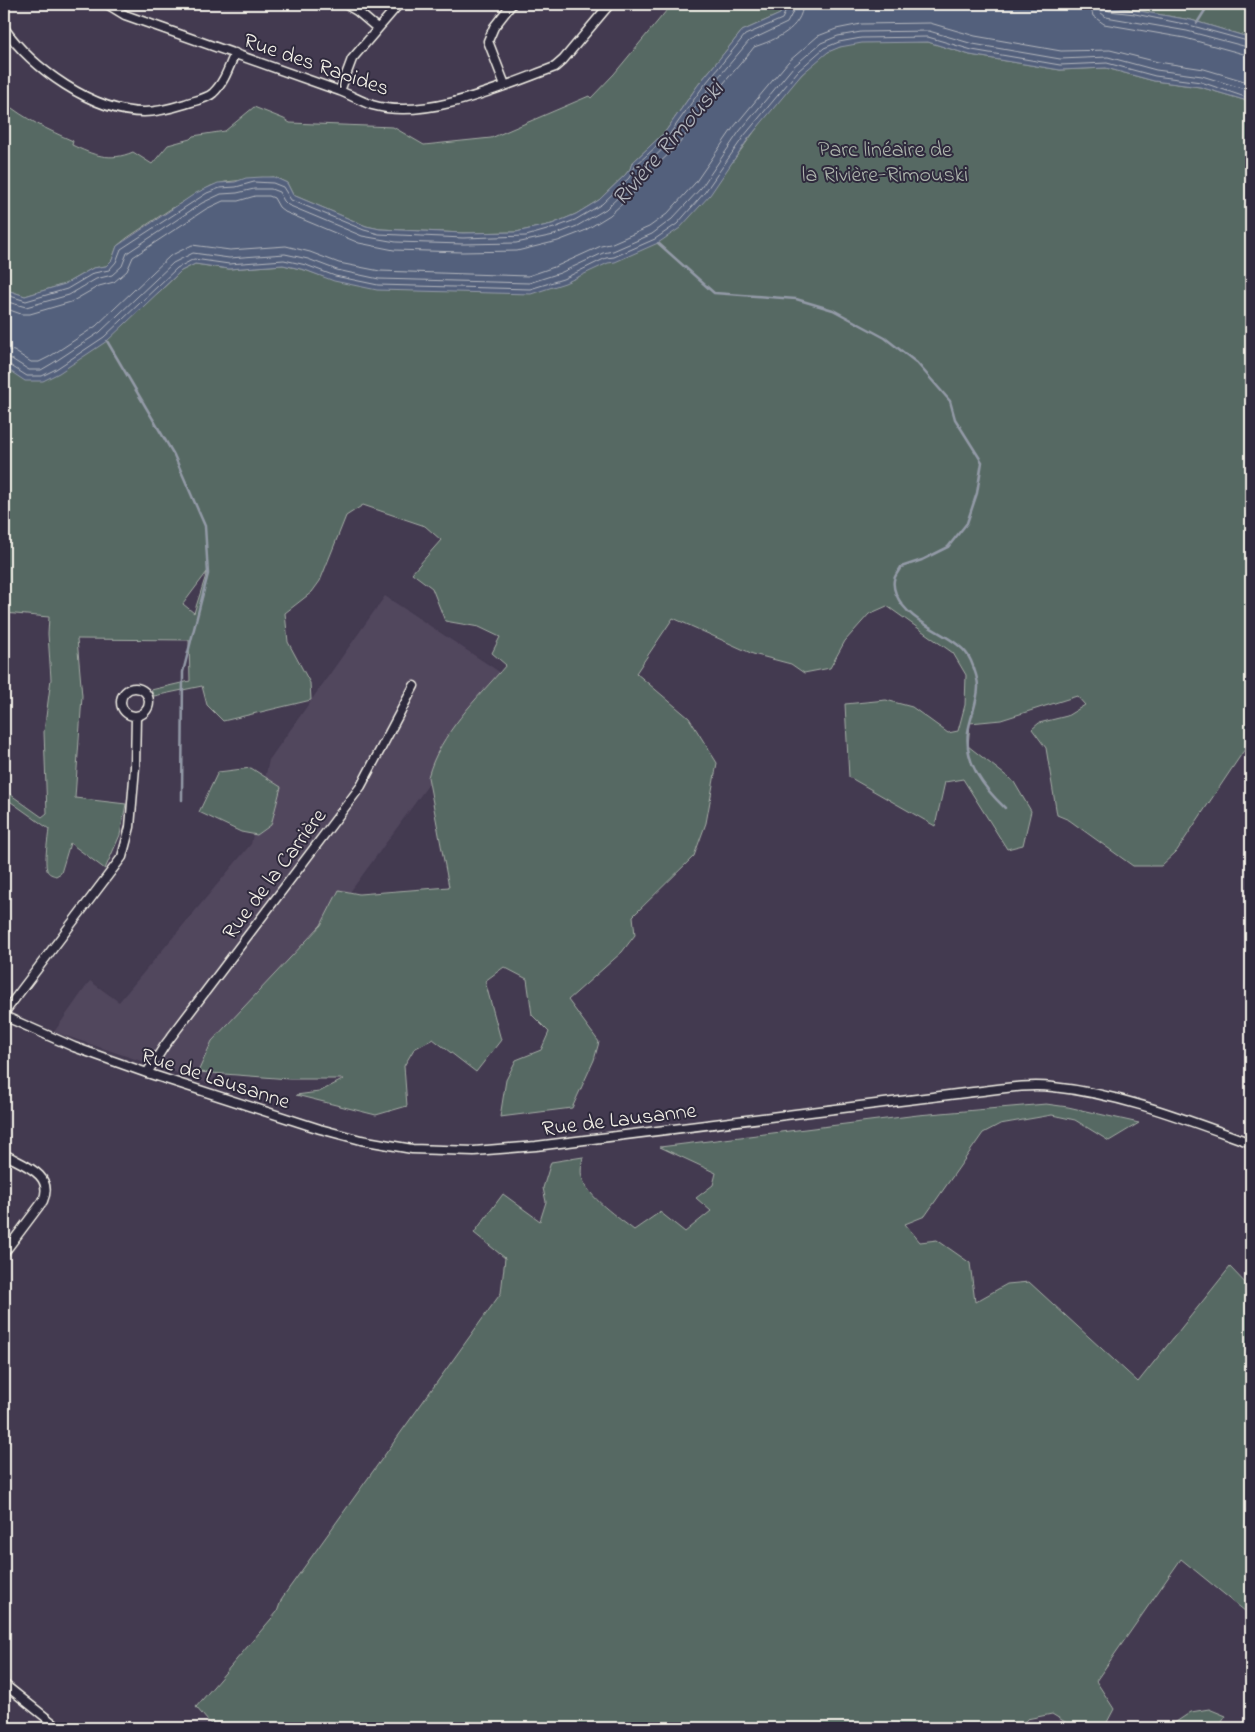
<svg xmlns="http://www.w3.org/2000/svg" width="1255" height="1732" font-family="'Indie Flower',sans-serif">
	<style>
		.built { fill: #51465d }
		.green { fill: #566963; stroke: #a5ada6; fill-rule: evenodd }
		.water { fill: #53607c; stroke: #939aa7 }
		.lines { fill: none; stroke-linecap: round; stroke-linejoin: round }
		.shore { stroke: #b4b7bd; stroke-width: 1 }
		.stream { stroke: #939aa7; stroke-width: 2.5 }
		.minor-casing { stroke: #f4f1e8; stroke-width: 11 }
		.minor { stroke: #2f2a3d; stroke-width: 8 }
		.labels { text-anchor: middle; stroke-width: 4; stroke-linejoin: round; paint-order: stroke }
		.street-label { font-size: 22px; fill: #f4f1e8; stroke: #2f2a3d }
		.park-label { font-size: 22px; fill: #adb4ac; stroke: #2f2a3d }
		.water-label { font-size: 24px; font-style: italic; fill: #b4b7bd; stroke: #2f2a3d }
	</style>
	<rect width="100%" height="100%" fill="#433a50"/>
	<filter id="ink" filterUnits="userSpaceOnUse"><feTurbulence type="fractalNoise" baseFrequency=".02" numOctaves="2"/><feDisplacementMap in="SourceGraphic" scale="10" xChannelSelector="R" yChannelSelector="G"/><feConvolveMatrix kernelMatrix="1 2 1 2 8 2 1 2 1" color-interpolation-filters="sRGB"/></filter>
	<g filter="url(#ink)">
		<path class="built" d="M385,596L507,677L210,1084L54,1032L90,981L119,1002L251,844L269,760Z"/>
		<path class="green" d="M658,4H665L669,6L670,4H787L784,6L780,14L742,31L698,85L665,132L632,163L630,169L625,175L599,200L576,214L552,224L516,232L463,233L380,229L366,226L293,195L287,183L274,177L225,182L211,186L169,210L127,238L117,246L112,260L106,266L93,268L65,284L25,296L4,289V102C25,119 48,130 73,141L72,145C93,155 110,162 133,152L152,164L168,145L190,139L193,136L225,131L254,107L284,119L290,123L393,127L424,145L491,138L589,96L591,98L614,74L667,10Z
			M1099,4H1251V38L1191,20Z
			M928,42L970,55L1060,70L1106,68L1154,81L1200,87L1244,100L1251,104V740L1176,852L1161,866H1133L1069,820L1057,815L1046,748L1032,729L1039,723L1067,716L1085,705L1077,696L1001,720L970,723L968,746L1014,782L1031,811L1023,845L1007,849L963,779L945,782L935,826L849,777L845,704L886,700L912,707L948,733L958,731L965,705L966,675L953,653L887,606L869,614L845,641L830,668L804,673L791,664L753,654L673,618L636,673L689,718L717,763L706,823L694,856L633,916L635,935L622,952L568,1000L599,1042L594,1060L572,1108L500,1117L506,1080L516,1060L541,1050L549,1032L532,1015L527,979L504,967L485,981L501,1040L476,1072L433,1039L414,1049L404,1066L407,1106L376,1115L296,1095L319,1092L344,1079H289L198,1072L212,1041L321,925L339,890L359,894L449,887L428,777C440,733 477,699 506,665L492,653L500,637L479,627L445,621L432,588L412,573L441,540L425,526L363,505L346,516L320,581L312,592L285,613L288,642L310,683L311,700L223,721L207,705L202,686L154,696L151,690L190,681L189,640L77,639L82,696L75,798L126,804L120,835L105,869L70,843L61,873L56,876C53,875 48,874 47,870C44,861 48,839 49,829L4,797V790L42,817L47,813L44,732L51,679L48,634L49,617L4,613V361L158,293L181,271L195,264L229,269L283,265L305,270L322,276L356,283L725,172L770,110L774,107C790,88 807,65 828,52C854,37 899,42 928,42ZM207,572L194,613L183,604Z
			M251,768L281,787L271,825L257,835L241,832L199,812L218,772Z
			M1046,1104L1068,1107L1139,1123L1109,1141L1075,1120L1052,1115L1000,1124L983,1133L925,1216L905,1224L920,1242L937,1240L970,1263L975,1302L1007,1284L1029,1282L1138,1382L1230,1267L1251,1289V1616L1181,1559L1096,1681L1114,1709L1104,1728H1070V1725L1052,1714L1027,1719L1019,1728H214L196,1707L277,1612L282,1598L501,1293L505,1258L474,1233L503,1194L540,1221L546,1202L543,1188L551,1162L583,1157C582,1163 580,1172 582,1177C587,1197 619,1218 634,1230L660,1212L685,1232L711,1211L696,1198L713,1185L716,1173L660,1147L918,1115Z
			M1209,1709L1226,1716L1218,1728H1154L1156,1725L1173,1724L1191,1712Z"/>
		<path class="water" d="M787,4H1099L1191,20L1251,38V104L1244,100L1200,87L1154,81L1106,68L1060,70L970,55L928,42L862,43L840,47L828,52L802,74L748,139L710,195L680,228L658,243L615,262L608,263L565,283L531,294L377,290L334,281L305,270L283,265L229,269L195,264L181,271L107,341L59,373L43,381H25L4,367V289L25,296L65,284L93,268L106,266L112,260L117,246L196,193L218,183L235,182L246,178L262,177H274L287,183L293,195L366,226L380,229L463,233L516,232L552,224L576,214L599,200L625,175L630,169L632,163L665,132L698,85L742,31L780,14L784,6Z"/>
		<g class="lines">
			<path class="shore" d="M1090,4L1093,16L1104,24L1185,38L1251,56
				M1098,4L1100,12L1106,17L1187,31L1251,48
				M1104,4L1105,8L1109,11L1135,14L1189,25L1251,42
				M4,294L26,301L67,289L94,273L109,270L116,262L121,249L207,193L220,188L236,187L254,182L273,183L283,187L291,200L364,230L379,234L463,238L526,236L554,228L575,220L602,204L629,178L636,165L669,135L702,88L745,35L782,19L789,4
				M4,301L26,307L69,295L96,279L112,275L122,266L127,253L202,203L221,194L237,193L254,189H271L279,192L284,201L288,205L362,236L396,242L463,244L516,243L554,235L577,226L606,209L633,183L642,169L673,139L706,92L749,41L787,23L794,10L795,4
				M4,308L21,314H30L71,302L99,286L114,282L127,271L133,257L206,209L223,201H238L255,196H269L274,198L279,207L285,212L359,243L394,250L462,252L517,251L558,241L584,231L610,215L638,189L649,173L679,144L712,97L751,51L754,47C775,40 802,29 803,4
				M4,349L14,351L31,362H39L49,357L96,326L170,256L192,245L230,250L286,246L310,252L339,263L380,271L528,276L557,266L601,246L610,244L649,227L667,214L695,183L733,128L788,62L818,36L836,29L861,24L930,23L975,36L1061,51L1110,50L1158,62L1204,69L1251,83
				M4,357L10,358L29,370H41L53,363L100,332L173,263L193,253L229,258L285,254L308,259L337,270L379,279L529,283L560,273L603,253L613,251L652,234L672,219L701,188L739,132L793,67L821,43L838,36L861,32L929,31L973,44L1060,59L1108,57L1156,70L1202,76L1251,91
				M4,363L8,364L27,376H42L56,369L104,337L177,268L194,259L229,264L284,260L306,265L335,276L378,285L530,289L563,279L606,258L614,257L655,239L677,224L705,192L744,136L798,71L824,48L839,42L861,38L928,37L972,50L1060,65L1107,63L1155,76L1201,82L1251,99"/>
			<path class="stream" d="M1197,23L1209,4
				M658,243L714,293L796,299L833,310L885,338L917,363L950,401L955,419L982,462L977,493L967,523L948,547L922,560L901,567C899,571 895,575 894,580C893,585 894,589 896,594C910,628 960,634 971,661C974,668 978,680 978,687C978,701 970,718 968,732C964,763 984,788 1005,808
				M107,341L174,455L205,526L208,574L183,672L182,800"/>
			<g class="minor-casing">
				<path id="minor" d="M107,4L125,15L340,91C350,95 361,101 372,105C427,121 503,86 555,67L563,60L610,4
					M345,4L357,11L377,28
					M4,28C32,68 93,112 144,112C158,112 172,108 185,104C193,101 207,99 213,93C224,83 229,67 235,53
					M505,85L488,41L494,27L512,4
					M340,91L352,59L399,4
					M121 702a14 14 0 1 1 28 0a14 14 0 1 1-28 0Z
					M4,1013L122,857L130,827L135,767L136,716
					M4,1016L74,1047L147,1073L320,1129L361,1140L412,1149L474,1151L536,1146L973,1092C1000,1089 1027,1084 1053,1087C1122,1094 1187,1120 1251,1143
					M147,1073L165,1045L361,786L414,686
					M4,1154C23,1165 55,1174 43,1201L4,1253
					M4,1684L59,1728"/>
			</g>
			<use href="#minor" class="minor"/>
		</g>
	</g>
	<g class="labels">
		<g class="street-label">
			<text transform="translate(317 63) rotate(19)" y="8">Rue des Rapides</text>
			<text transform="translate(273 873) rotate(-53)" y="8">Rue de la Carrière</text>
			<text transform="translate(216 1077) rotate(18)" y="8">Rue de Lausanne</text>
			<text transform="translate(619 1118) rotate(-7)" y="8">Rue de Lausanne</text>
		</g>
		<g class="park-label">
			<text x="885" y="156">Parc linéaire de<tspan x="885" dy="25">la Rivière-Rimouski</tspan></text>
		</g>
		<g class="water-label">
			<text transform="translate(667 143) rotate(-49)" y="8">Rivière Rimouski</text>
		</g>
	</g>
	<rect width="1255" height="1732" fill="none" stroke="#2f2a3d" stroke-width="20"/>
	<rect x="10" y="10" width="1235" height="1712" fill="none" stroke="#f4f1e8" stroke-width="2" filter="url(#ink)"/>
</svg>
